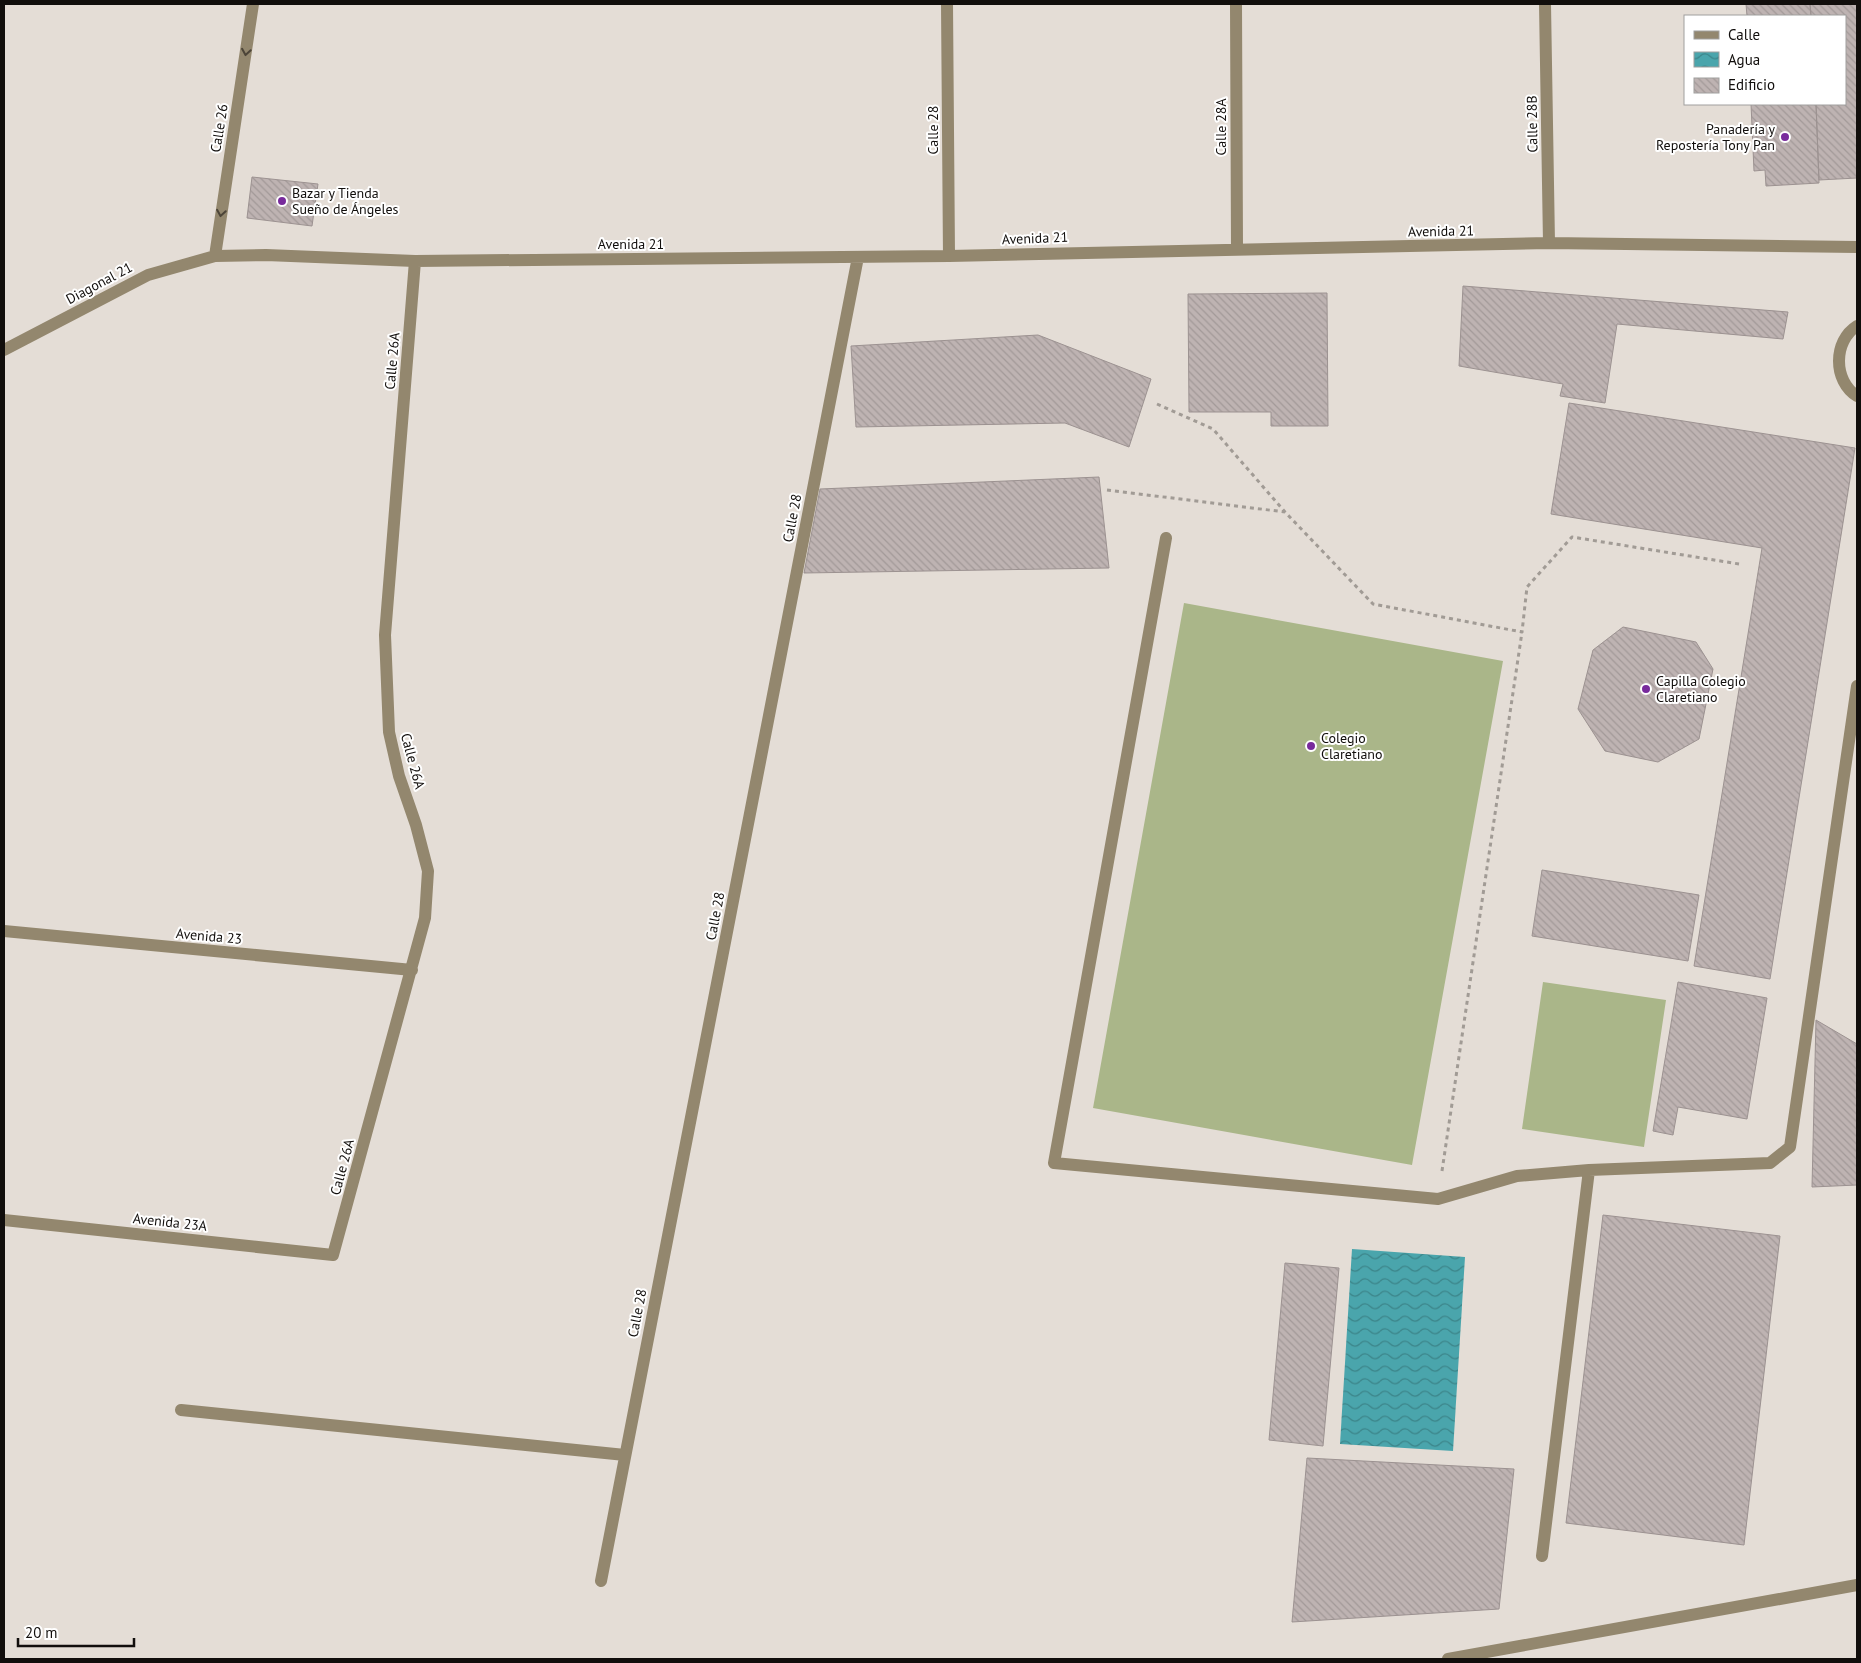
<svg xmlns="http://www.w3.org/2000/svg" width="1861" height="1663" font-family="'PT Sans',sans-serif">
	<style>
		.pitch { fill: #aab689 }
		.water { fill: url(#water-waves) }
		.building { fill: url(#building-back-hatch); stroke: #9c9291 }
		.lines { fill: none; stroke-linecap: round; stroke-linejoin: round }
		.path { stroke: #a19b95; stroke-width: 3; stroke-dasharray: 4 4; stroke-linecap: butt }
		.minor { stroke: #93876e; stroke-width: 12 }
		.oneway { stroke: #4c4438 }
		.poi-dot { fill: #782a9c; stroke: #fff; stroke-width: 2 }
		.labels { text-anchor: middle; stroke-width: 4; stroke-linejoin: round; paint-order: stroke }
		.street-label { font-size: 14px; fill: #110e0c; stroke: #fff }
		.poi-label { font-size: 14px; fill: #110e0c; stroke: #fff; text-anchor: start }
	</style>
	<defs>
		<pattern id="water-waves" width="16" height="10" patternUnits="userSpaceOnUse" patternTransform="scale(1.25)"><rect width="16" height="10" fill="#4aa5ac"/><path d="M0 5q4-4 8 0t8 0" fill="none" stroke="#3c858a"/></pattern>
		<pattern id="building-back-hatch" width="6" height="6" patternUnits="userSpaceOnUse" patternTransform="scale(1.25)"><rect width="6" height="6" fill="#beb3b2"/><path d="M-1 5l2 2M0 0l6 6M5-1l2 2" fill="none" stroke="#a29998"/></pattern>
	</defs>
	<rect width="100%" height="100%" fill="#e4ddd6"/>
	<path class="pitch" d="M1184,603L1503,661L1412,1165L1093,1108Z
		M1543,982L1666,1000L1644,1147L1522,1129Z"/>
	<path class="water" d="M1352,1249L1465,1257L1453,1451L1340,1444Z"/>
	<path class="building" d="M1746,4H1810L1811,16H1747Z
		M1810,4H1857V178L1819,180L1816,104H1845V16H1811Z
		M1751,104H1816L1819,183L1766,186L1765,170L1754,171Z
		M252,177L318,184L312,226L247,218Z
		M1463,286L1788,312L1783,339L1617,324L1605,403L1560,396L1563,384L1459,366Z
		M1327,293L1328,426H1271V412H1189L1188,294Z
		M1038,335L1151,379L1129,447L1065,423L856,427L851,346Z
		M1569,403L1855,448L1770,979L1694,966L1762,548L1551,514Z
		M1099,477L1109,568L804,573L820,489Z
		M1623,627L1696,642L1713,669L1699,739L1658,762L1605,751L1578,709L1593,650Z
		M1542,870L1699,895L1688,961L1532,936Z
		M1678,982L1767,998L1747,1119L1678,1107L1673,1135L1653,1131Z
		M1816,1020L1857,1044V1185L1812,1187Z
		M1603,1215L1780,1236L1744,1545L1566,1523Z
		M1285,1263L1339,1268L1323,1446L1269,1440Z
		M1307,1458L1514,1469L1499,1609L1292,1622Z"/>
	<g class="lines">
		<path class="path" d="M1157,404L1213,429L1285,512
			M1107,490L1285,512L1373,604L1522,632L1527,587L1572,537L1739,564
			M1442,1171L1522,632"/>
		<path class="minor" d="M947,4L949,256
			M1236,4L1237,249
			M1545,4L1549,243
			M215,256L253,4
			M1857,326C1833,341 1833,381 1857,396
			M4,350L148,275L215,256L266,255L415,261L949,256L1549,243L1857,247
			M1166,538L1054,1163L1438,1199L1517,1176L1589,1170L1770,1163L1790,1147L1857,686
			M4,931L412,970
			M4,1220L333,1255L425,918L428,871L416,825L399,776L389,732L385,635L415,261
			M181,1410L625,1455
			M1542,1556L1589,1170
			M601,1581L858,257
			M1448,1659L1857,1585"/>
	</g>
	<defs><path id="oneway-chevron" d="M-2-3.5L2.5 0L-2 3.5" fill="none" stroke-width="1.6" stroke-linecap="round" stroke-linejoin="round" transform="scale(1.25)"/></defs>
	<g class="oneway">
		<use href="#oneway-chevron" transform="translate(246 52) rotate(99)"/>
		<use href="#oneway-chevron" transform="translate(221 213) rotate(99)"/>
	</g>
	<g class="poi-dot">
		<circle cx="1785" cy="137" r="5"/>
		<circle cx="282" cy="201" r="5"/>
		<circle cx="1646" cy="689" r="5"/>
		<circle cx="1311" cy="746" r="5"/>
	</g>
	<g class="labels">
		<g class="street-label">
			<text transform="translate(1532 124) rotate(-91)" y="5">Calle 28B</text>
			<text transform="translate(1221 127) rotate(-90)" y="5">Calle 28A</text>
			<text transform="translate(219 128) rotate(-81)" y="5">Calle 26</text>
			<text transform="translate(933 130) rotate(-90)" y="5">Calle 28</text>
			<text transform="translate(1441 231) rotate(-1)" y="5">Avenida 21</text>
			<text transform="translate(1035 238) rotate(-2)" y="5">Avenida 21</text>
			<text x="631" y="249">Avenida 21</text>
			<text transform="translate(99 283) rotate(-28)" y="5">Diagonal 21</text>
			<text transform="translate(392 361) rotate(-85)" y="5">Calle 26A</text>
			<text transform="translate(792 518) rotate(-79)" y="5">Calle 28</text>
			<text transform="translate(413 761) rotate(75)" y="5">Calle 26A</text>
			<text transform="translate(715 916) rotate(-79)" y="5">Calle 28</text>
			<text transform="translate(209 936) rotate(5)" y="5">Avenida 23</text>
			<text transform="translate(342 1167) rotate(-75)" y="5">Calle 26A</text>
			<text transform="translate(170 1222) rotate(6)" y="5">Avenida 23A</text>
			<text transform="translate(637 1313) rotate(-79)" y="5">Calle 28</text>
		</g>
		<g class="poi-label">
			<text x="1775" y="134" text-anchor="end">Panadería y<tspan x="1775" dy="16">Repostería Tony Pan</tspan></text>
			<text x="292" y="198">Bazar y Tienda<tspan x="292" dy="16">Sueño de Ángeles</tspan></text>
			<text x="1656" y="686">Capilla Colegio<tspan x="1656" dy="16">Claretiano</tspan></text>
			<text x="1321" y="743">Colegio<tspan x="1321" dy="16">Claretiano</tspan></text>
		</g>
	</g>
	<rect width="1861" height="1663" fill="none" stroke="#110e0c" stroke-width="10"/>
	<rect x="1684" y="15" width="162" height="90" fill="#ffffff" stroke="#a09f9e"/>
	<rect x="1694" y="31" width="25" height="8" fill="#93876e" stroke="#a09f9e"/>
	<text x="1728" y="40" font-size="15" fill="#110e0c">Calle</text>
	<rect x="1694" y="52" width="25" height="15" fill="url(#water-waves)" stroke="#a09f9e"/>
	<text x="1728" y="65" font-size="15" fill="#110e0c">Agua</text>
	<rect x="1694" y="78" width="25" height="15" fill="url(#building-back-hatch)" stroke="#a09f9e"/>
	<text x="1728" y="90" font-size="15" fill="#110e0c">Edificio</text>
	<path d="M18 1638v8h116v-8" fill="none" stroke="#110e0c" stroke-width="2.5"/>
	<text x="25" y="1638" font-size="15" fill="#110e0c" stroke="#ffffff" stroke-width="4" paint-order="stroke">20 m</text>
</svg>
